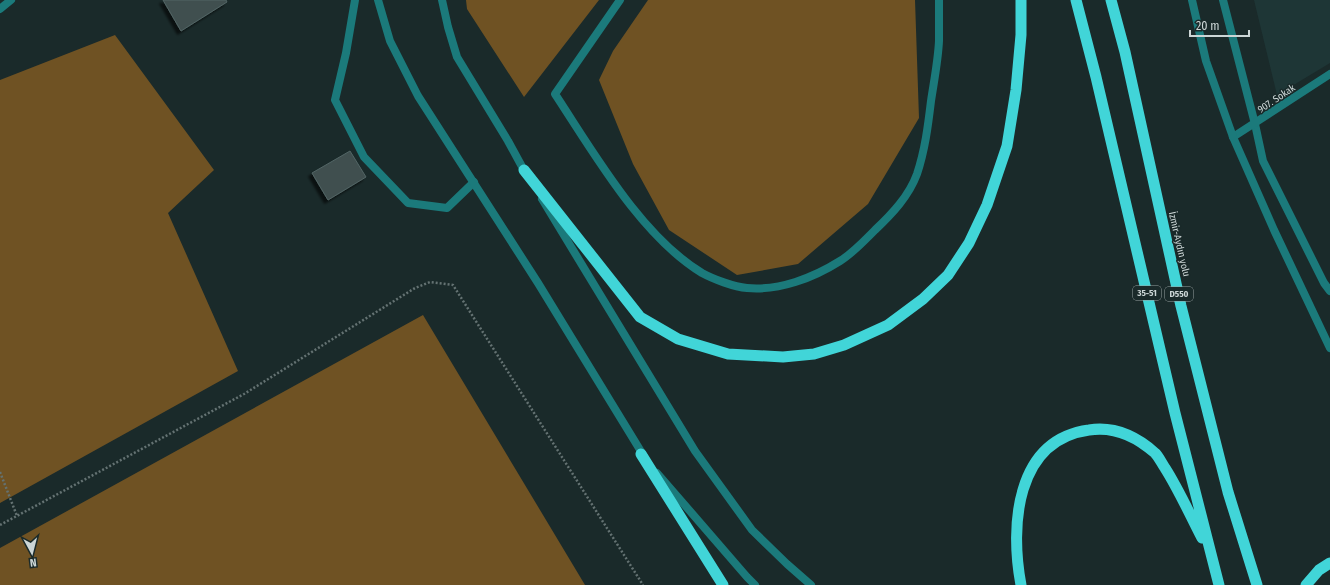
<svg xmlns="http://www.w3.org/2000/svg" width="1330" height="585" font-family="'Fira Sans Condensed',sans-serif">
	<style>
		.built { fill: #1e3636 }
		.forest { fill: #6f5223 }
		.building { fill: #3f5050; stroke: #536565; filter: url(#shadow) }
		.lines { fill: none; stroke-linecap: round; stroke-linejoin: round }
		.path { stroke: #647272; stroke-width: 2.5; stroke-dasharray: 2 2; stroke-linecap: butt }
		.service { stroke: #1b7a7b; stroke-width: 8 }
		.minor { stroke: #1b7a7b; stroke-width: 8 }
		.tertiary { stroke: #1b7a7b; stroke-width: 8 }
		.trunk { stroke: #41d5d8; stroke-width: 11 }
		.labels { text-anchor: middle; stroke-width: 3; stroke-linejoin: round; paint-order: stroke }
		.shield { fill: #1a2a2a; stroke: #97a2a2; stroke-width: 1 }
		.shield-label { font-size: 9px; font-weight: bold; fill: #ccd6d6 }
		.street-label { font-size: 10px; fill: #ccd6d6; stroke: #1a2a2a }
	</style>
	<defs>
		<filter id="shadow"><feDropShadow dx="-3.5" dy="3.5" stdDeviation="1" flood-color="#0009"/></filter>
	</defs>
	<rect width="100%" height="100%" fill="#1a2a2a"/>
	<path class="built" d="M1254,0H1330V63L1277,95Z"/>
	<path class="forest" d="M466,0H599L524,97L467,9Z
		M648,0H915L919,118L868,204L798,264L737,275L669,230L633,164L599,80L613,51Z
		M115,35L214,170L168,213L238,371L0,503V80Z
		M423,315L585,585H0V548Z"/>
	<path class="building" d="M163,0H226L227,2L181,31Z
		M350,151L366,177L328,200L312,173Z"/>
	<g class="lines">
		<path class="path" d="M0,472L17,516
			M0,525L244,394L415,288L430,282L453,285L643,585"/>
		<path class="service" d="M355,0L346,53L335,100L364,157L408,203L447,208L474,182
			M620,0L555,94C594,153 641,236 702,273C713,279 734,287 747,288C779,291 813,278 840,261C853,253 864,241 875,230C892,214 909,196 917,174C925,150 928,126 931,101C934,81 938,61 939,41C939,27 939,13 939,0
			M1223,0L1255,124L1263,161L1324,283L1330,291
			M0,9L11,0"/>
		<path class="minor" d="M1233,137L1330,74"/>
		<path class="tertiary" d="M378,0L390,41L418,96L538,283L645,458
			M442,0L448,27L457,57L508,141L526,174
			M1192,0L1206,61L1233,137L1274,230L1330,348
			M542,199L695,451L752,530L787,564L811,585
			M657,473L747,577L755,585"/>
		<path class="trunk" d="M1076,0L1096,77L1175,413L1219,585
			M1111,0L1125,52L1181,306L1228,492L1257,585
			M524,170L640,317L678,339L728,354L783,357L814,354L844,345L888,325L923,299L948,275L969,243L987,205L1007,146L1016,90L1021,35V0
			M641,454L723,585
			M1021,585C1010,527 1015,440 1089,430C1114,426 1137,437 1155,453C1159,457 1162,464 1165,468C1179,490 1190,515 1202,538
			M1306,585L1319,570L1330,563"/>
	</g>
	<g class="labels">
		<g class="shield">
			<rect x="1133" y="286" width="28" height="14" rx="3"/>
			<rect x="1165" y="287" width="28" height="14" rx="3"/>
		</g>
		<g class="shield-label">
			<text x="1147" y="296">35-51</text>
			<text x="1179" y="297">D550</text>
		</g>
		<g class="street-label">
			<text transform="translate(1276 98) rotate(-34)" y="4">907. Sokak</text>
			<text transform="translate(1180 244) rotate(77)" y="4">İzmir-Aydın yolu</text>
		</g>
	</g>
	<g transform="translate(32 553) rotate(173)" stroke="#1a2a2a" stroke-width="3" paint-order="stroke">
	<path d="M0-3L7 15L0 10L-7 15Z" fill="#ccd6d6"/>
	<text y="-6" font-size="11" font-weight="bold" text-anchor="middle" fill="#ccd6d6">N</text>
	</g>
	<path d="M1190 30v6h59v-6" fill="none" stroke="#ccd6d6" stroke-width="2"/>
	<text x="1196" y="30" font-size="12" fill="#ccd6d6" stroke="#1a2a2a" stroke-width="3" paint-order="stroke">20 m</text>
</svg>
